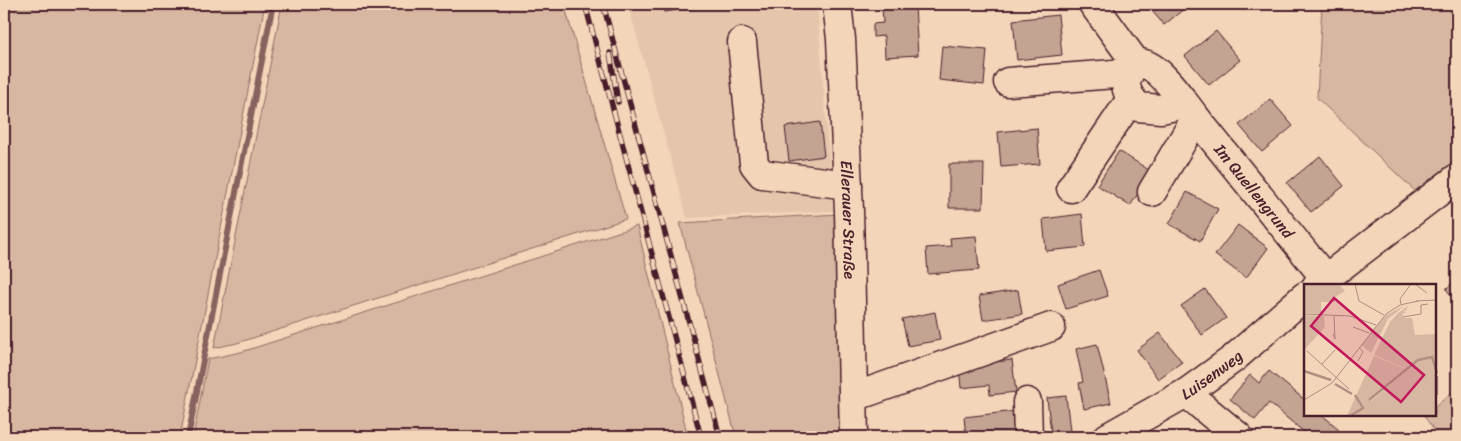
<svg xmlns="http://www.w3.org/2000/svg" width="1461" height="441" font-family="Sriracha,sans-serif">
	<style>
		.built { fill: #e5c6ad }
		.green { fill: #d7b7a1; stroke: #906b66 }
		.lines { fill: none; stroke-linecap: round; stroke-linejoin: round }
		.stream { stroke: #88625f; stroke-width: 6 }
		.building { fill: #c3a392; stroke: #4a1f2b }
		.minor-casing { stroke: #4a1f2b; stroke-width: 31 }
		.major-casing { stroke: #4a1f2b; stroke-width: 31 }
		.minor { stroke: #f3d5b9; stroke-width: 28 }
		.major { stroke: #f3d5b9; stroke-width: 28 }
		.rail-casing { stroke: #4a1f2b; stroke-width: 5.5 }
		.rail { stroke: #f3d5b9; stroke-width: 4; stroke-dasharray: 11; stroke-linecap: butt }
		.labels { text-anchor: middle; stroke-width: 4.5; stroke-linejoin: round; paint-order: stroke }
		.street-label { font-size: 16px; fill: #4a1f2b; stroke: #f3d5b9 }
		.inset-river { fill: none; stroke: #b28f82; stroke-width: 2.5 }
		.inset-road { fill: none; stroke: #af8c80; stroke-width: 1 }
		.view { fill: #c2185b; fill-opacity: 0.15; stroke: #c2185b; stroke-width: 2.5 }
		.inset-edge { fill: none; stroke: #4a1f2b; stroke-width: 2.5 }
	</style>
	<rect width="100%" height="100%" fill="#f3d5b9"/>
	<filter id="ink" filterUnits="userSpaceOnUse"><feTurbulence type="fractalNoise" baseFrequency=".02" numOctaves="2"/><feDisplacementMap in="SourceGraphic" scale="10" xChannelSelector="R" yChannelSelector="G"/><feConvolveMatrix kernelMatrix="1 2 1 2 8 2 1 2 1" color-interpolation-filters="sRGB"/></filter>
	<g filter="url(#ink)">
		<path class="built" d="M628,4H817L833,211L687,218Z"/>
		<path class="green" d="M4,4H265L180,437H4Z
			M282,4H564L626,219L237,343L214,348Z
			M1322,4H1457V159L1415,191L1317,98Z
			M839,214L845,437H736L680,223Z
			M637,226L688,437H193L208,359L241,352Z
			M1457,388V437H1439L1424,416L1435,415V407Z"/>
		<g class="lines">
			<path class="stream" d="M188,437L273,4"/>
		</g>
		<path class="building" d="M663,4H693L694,8L664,12Z
			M1146,4H1190L1164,25Z
			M915,6L918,55L885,57L884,36L873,37V24L883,23L882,7Z
			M1058,15L1062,55L1017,60L1013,20Z
			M1216,31L1240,60L1209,85L1185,56Z
			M942,46L987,50L984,85L939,80Z
			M1270,99L1293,126L1262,152L1239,125Z
			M820,122L824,156L789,161L785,127Z
			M1037,128L1040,164L1001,167L998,132Z
			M1119,151L1152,172L1130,206L1097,185Z
			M1320,156L1344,186L1311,212L1287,183Z
			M949,164H984L983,208H949Z
			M1187,192L1218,209L1200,241L1169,224Z
			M1082,214L1085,247L1046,251L1043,219Z
			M1238,225L1268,248L1246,278L1215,255Z
			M976,236L979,270L928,274L926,248L951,246L950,238Z
			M1099,270L1108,296L1066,309L1058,284Z
			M1457,279V302L1446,289Z
			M1205,289L1226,318L1202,335L1181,306Z
			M1018,290L1022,314L983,320L979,296Z
			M935,312L940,340L908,346L902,319Z
			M1160,333L1182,362L1158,379L1137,350Z
			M1097,344L1111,403L1084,409L1079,383L1083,382L1076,349Z
			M1012,360L1016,392L990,395L989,385L961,388L959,366Z
			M1269,371L1305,400V415H1322L1339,429L1331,437H1310L1269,403L1255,420L1230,399L1250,375L1259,383Z
			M1066,396L1070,431L1051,433L1047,398Z
			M1016,411L1019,434L999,437H966L964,417Z"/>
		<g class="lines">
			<g class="minor-casing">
				<g id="minor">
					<path d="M1093,4L1136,63"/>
					<path d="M742,42L754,164L762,174L848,185"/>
					<path d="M1008,82L1128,73"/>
					<path id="s1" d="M1185,104L1161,109L1138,107C1123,89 1122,82 1136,63C1157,60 1183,102 1196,118L1325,278"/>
					<path d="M1071,188L1131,99"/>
					<path d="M1152,192L1196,118"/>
					<path d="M1317,285L1457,178"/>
					<path d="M1186,393L1239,437"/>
					<path d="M854,397L1051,327"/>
					<path d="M1027,402L1028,437"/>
					<path id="s2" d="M1108,437L1186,393L1233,359L1305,296"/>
				</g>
			</g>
			<g class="major-casing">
				<g id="major">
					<path id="s3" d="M837,4L841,39L849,211L854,437"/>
				</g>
			</g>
			<use href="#minor" class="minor"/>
			<use href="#major" class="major"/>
			<g class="rail-casing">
				<path id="rail" d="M585,4L701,437
					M603,4L720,437
					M610,53L618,102"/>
			</g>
			<use href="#rail" class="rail"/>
		</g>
	</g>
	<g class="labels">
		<g class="street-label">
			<text dy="6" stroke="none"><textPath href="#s1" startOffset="275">Im Quellengrund</textPath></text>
			<text dy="6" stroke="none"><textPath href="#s3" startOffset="216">Ellerauer Straße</textPath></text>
			<text dy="6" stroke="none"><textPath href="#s2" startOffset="121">Luisenweg</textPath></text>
		</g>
	</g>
	<g transform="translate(1304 284)">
		<rect width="132" height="132" fill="#f3d5b9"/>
		<path d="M0,0H35L41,7L31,13V18H17V30L0,29ZM101,21L84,35L67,69L57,61L81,32ZM104,22L102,27L99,26L102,29H99V34H108L111,51L132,50V132H43L70,72L102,85L65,115L67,117L116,76L103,85L70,71L86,38L94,29ZM0,31L20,32L21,43L0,66Z" fill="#d7b7a1"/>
		<path class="inset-river" d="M0,87L27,96M133,92V111M31,100L48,110M65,116L114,76L128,73L133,89M46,132L59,124L51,111"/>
		<path class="inset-road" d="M51,0L55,17L80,31M111,0L123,9M112,17L133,16M97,20L96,15L107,0M0,30L46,32L72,41M99,33L117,30V21L124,20M49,43L65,49M29,50L31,55L30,32M3,67L45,105M54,77L59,68L55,63M18,80L31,66M0,116L28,99L82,30L96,21L114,17"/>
		<path class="view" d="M30,14L120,91L97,118L7,42Z"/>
		<rect width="132" height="132" class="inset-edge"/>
	</g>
	<rect width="1461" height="441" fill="none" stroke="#f3d5b9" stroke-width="20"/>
	<rect x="10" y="10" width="1441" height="421" fill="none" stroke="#4a1f2b" stroke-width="2" filter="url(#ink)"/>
</svg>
